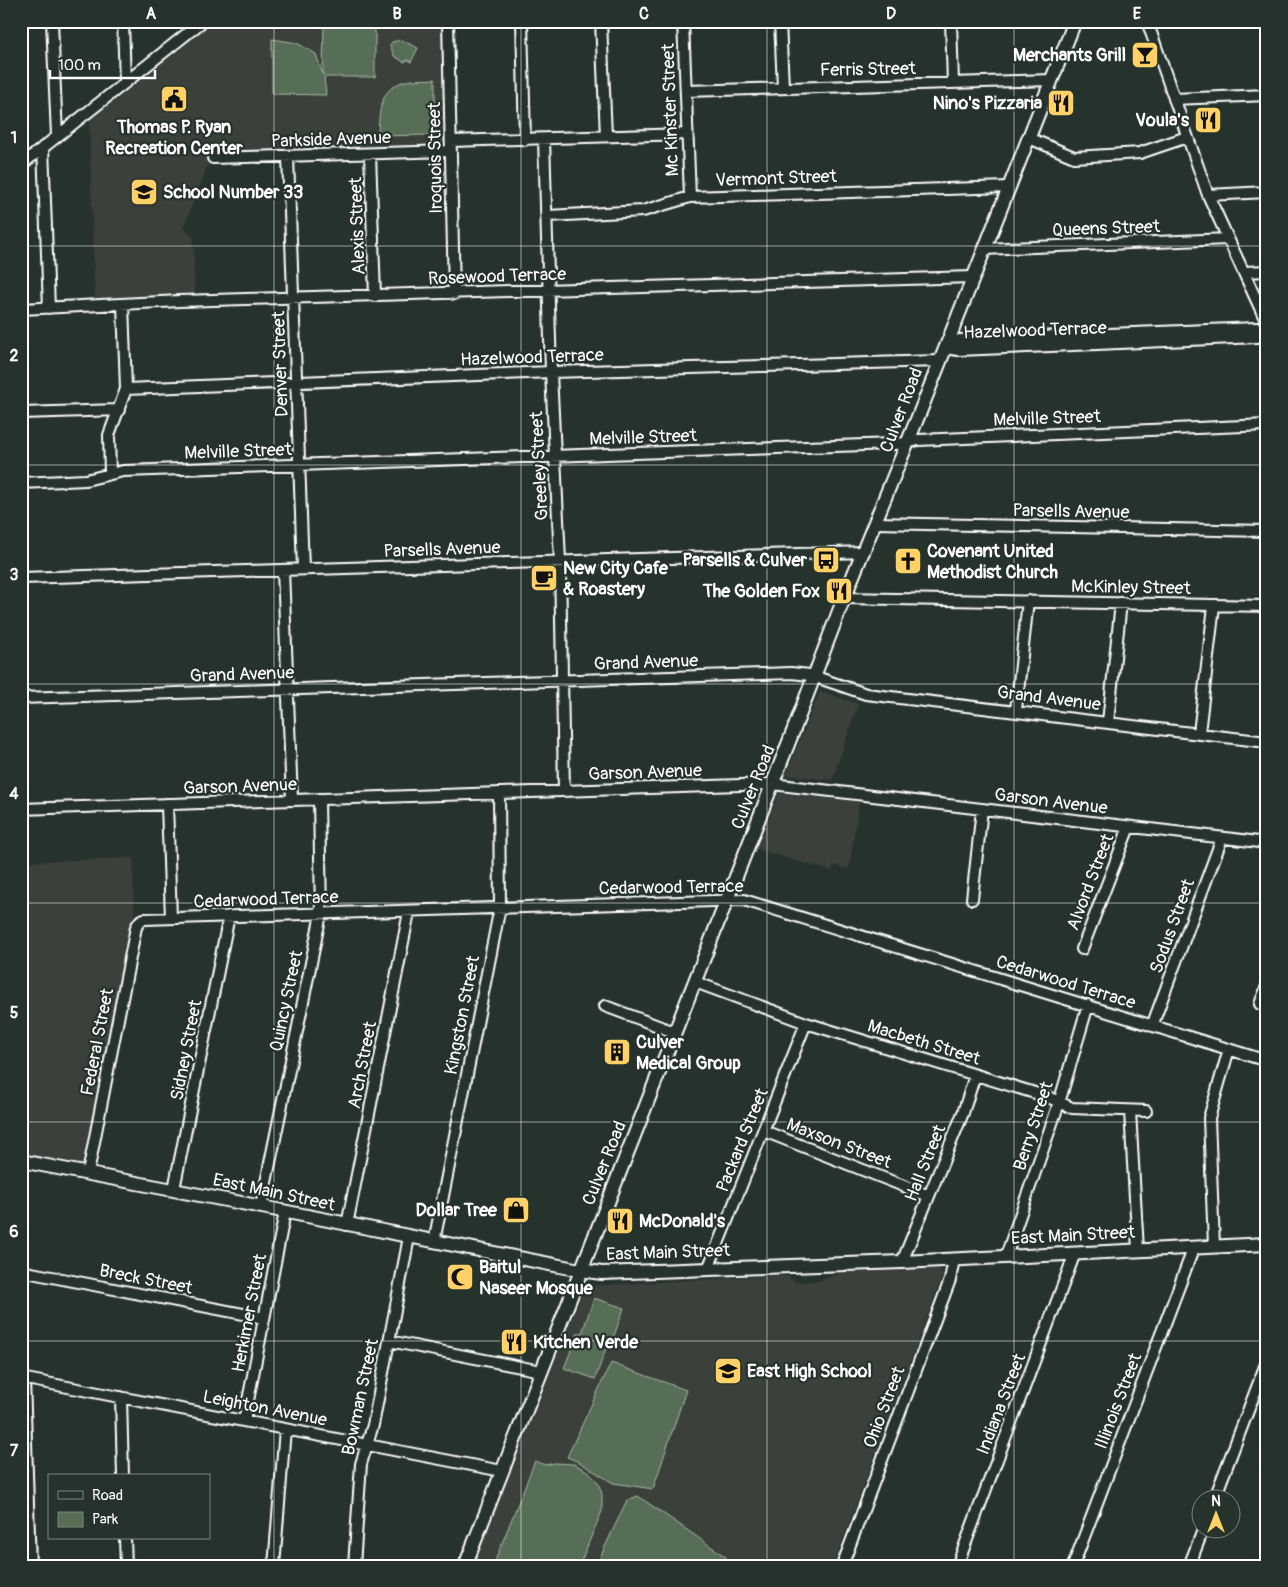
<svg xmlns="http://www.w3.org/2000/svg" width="1288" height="1587" font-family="Pangolin,sans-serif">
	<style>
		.built { fill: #3a403a }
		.green { fill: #566e54; stroke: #aab6aa }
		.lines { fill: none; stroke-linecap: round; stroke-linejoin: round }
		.minor-casing { stroke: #fff; stroke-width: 14 }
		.major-casing { stroke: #fff; stroke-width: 16 }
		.minor { stroke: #26332d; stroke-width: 10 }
		.major { stroke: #26332d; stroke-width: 12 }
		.grid { fill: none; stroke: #fff; stroke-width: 1; stroke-opacity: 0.55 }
		.labels { text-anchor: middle; stroke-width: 4.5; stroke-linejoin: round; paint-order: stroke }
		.poi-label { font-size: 18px; font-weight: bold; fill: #fff; stroke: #26332d; text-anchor: start }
		.street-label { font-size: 18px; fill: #fff; stroke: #26332d }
		.neatline { fill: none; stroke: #fff; stroke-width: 2 }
		.grid-label { font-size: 16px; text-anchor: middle; font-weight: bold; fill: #fff }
	</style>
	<rect width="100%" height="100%" fill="#26332d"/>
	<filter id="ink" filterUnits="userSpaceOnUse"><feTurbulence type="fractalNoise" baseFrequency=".02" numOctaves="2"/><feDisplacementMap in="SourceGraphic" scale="10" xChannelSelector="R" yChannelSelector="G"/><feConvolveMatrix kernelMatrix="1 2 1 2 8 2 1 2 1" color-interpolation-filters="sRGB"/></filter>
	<g filter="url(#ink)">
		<path class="built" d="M213,21H443L446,146L442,148L212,155L183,228L193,236L195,297L151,298L145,295L103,298L95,303L89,117L118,95L122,94Z
			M820,691L858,704L832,780L786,775Z
			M779,793L859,802L849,869L833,865L832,871L756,849Z
			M133,858L134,914L86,1163L83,1167L21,1156V862Z
			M939,1268L942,1271L943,1274L833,1566H473L585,1286L770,1276H787L795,1282L819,1281L841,1273Z"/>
		<path class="green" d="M324,21H375V77H324L326,95L274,94L272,92V39L297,43L316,54L323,75Z
			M401,40L418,48L411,62L408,60L404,62L394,56L390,45L392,42Z
			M435,79V133L432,135L378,136C379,113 379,87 406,81C415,79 426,80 435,79Z
			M594,1298L624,1308L611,1344L608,1343L595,1379L564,1368L578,1333H582Z
			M611,1363L686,1390L653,1489L613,1483L579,1462L567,1457Z
			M535,1461L545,1465L555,1463L574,1464L589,1472L598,1482L602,1494V1511L579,1566H493Z
			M638,1496L726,1557L724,1566H596L627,1500Z"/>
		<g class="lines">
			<g class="minor-casing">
				<path id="minor" d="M52,21L57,136
					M123,21L125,83
					M448,21L454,294
					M522,21L525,140
					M601,21L606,136
					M683,21L690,197
					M780,21L783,87
					M951,21L953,83
					M1147,21L1208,195L1267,323
					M686,91L1052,80
					M1174,99L1267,95
					M1029,138L1074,157L1140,153L1187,137
					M544,139L551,372L560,561L564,791
					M451,141L687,134
					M43,147L49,308
					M370,154L375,296
					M288,157L303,569
					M213,158L450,151
					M21,165L203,21
					M1208,195L1267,192
					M547,216L643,211L690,197L1009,187
					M984,249L1228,239
					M1244,272L1267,271
					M21,309L180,301L973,277
					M946,345L952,349L958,350L1258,337L1267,333
					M946,345L960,340L1257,328L1267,330
					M126,389L551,372L939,361
					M21,413L119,410
					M110,474L109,435L126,389L123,304
					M21,483L86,480L123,471L894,444L907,443L918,440L1267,425
					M875,523L1267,531
					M283,570L292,800
					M21,578L864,552
					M844,598L1267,606
					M21,698L791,673L810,675L866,694L1267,742
					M1016,710L1028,601
					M1108,722L1121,603
					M1199,733L1214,606
					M167,804L171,918
					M21,809L772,784L1267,843
					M972,899L982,809
					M1082,949L1129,827
					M695,982L806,1023L1048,1097L1072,1108L1146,1111
					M1260,1004L1267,986
					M605,1006L674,1032
					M1152,1026L1222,838
					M1130,1111L1138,1250
					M764,1131L929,1196
					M88,1173L136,927L140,921L144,919L744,900L1267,1061
					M174,1189L229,916
					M261,1207L321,914L319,799
					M347,1225L409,912
					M434,1242L500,907L499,793
					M1214,1246L1209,1118L1229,1049
					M1006,1256L1059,1103L1088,1005
					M902,1262L963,1113L975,1075
					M708,1269L806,1023
					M21,1271L264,1318
					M389,1341L541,1371
					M21,1378L502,1471
					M24,1379L30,1566
					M121,1397L123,1476
					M244,1421L285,1212
					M1214,1500L1267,1361
					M125,1538L126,1566
					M274,1566L285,1429
					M354,1566L361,1464L373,1425L409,1237
					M842,1566L950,1280L954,1259
					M957,1566L1075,1253
					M1073,1566L1194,1247
					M1189,1566L1203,1530"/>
			</g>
			<g class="major-casing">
				<path id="major" d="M21,1161L252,1205L580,1270L602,1273L902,1262L1267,1244
					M465,1566L794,729L844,598L922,407L1075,21"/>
			</g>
			<use href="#minor" class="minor"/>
			<use href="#major" class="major"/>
		</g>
	</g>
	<path class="grid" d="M274,21V1566M521,21V1566M767,21V1566M1014,21V1566M21,246H1267M21,465H1267M21,684H1267M21,903H1267M21,1122H1267M21,1341H1267"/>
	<defs>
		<g id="bar-square" transform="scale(1.4375)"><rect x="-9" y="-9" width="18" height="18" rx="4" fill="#ffd166" stroke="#26332d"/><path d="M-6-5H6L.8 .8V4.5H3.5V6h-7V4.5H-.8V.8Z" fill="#111"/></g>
		<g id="civic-square" transform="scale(1.4375)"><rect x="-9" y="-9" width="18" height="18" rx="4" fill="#ffd166" stroke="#26332d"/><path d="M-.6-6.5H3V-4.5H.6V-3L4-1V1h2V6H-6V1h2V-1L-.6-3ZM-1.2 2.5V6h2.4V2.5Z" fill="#111"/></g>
		<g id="restaurant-square" transform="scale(1.4375)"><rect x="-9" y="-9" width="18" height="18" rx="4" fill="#ffd166" stroke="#26332d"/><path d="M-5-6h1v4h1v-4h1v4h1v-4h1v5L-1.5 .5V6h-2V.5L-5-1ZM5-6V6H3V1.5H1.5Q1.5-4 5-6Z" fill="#111"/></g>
		<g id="school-square" transform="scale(1.4375)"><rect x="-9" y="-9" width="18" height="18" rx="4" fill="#ffd166" stroke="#26332d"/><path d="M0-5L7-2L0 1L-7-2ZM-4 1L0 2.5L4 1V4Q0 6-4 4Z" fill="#111"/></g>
		<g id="bus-square" transform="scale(1.4375)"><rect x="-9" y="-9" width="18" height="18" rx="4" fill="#ffd166" stroke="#26332d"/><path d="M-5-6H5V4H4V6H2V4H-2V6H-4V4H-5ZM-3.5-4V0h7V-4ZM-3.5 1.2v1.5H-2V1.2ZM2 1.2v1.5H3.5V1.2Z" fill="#111"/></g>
		<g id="church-square" transform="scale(1.4375)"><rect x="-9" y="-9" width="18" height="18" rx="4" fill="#ffd166" stroke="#26332d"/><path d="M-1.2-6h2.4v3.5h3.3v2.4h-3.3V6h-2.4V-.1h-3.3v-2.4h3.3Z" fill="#111"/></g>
		<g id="cafe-square" transform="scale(1.4375)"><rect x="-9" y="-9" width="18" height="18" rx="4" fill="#ffd166" stroke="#26332d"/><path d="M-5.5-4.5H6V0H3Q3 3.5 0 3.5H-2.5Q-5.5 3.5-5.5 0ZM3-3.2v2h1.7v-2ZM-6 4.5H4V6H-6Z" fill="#111"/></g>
		<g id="building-square" transform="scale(1.4375)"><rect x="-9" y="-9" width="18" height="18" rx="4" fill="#ffd166" stroke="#26332d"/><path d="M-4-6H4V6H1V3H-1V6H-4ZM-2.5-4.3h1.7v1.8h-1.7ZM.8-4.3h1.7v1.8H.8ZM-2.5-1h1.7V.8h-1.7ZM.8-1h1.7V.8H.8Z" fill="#111"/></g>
		<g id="shop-square" transform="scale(1.4375)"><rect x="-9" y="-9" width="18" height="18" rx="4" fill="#ffd166" stroke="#26332d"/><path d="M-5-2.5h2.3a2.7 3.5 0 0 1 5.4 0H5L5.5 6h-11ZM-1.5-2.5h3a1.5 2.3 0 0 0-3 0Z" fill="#111"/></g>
		<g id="mosque-square" transform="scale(1.4375)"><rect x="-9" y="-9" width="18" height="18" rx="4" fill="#ffd166" stroke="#26332d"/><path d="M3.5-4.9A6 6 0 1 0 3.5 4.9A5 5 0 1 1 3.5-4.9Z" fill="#111"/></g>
	</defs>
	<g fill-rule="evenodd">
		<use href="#bar-square" x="1145" y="55"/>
		<use href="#civic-square" x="174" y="99"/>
		<use href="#restaurant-square" x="1061" y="103"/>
		<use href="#restaurant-square" x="1208" y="120"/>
		<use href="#school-square" x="144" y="192"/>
		<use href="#bus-square" x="826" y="560"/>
		<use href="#church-square" x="908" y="561"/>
		<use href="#cafe-square" x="544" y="578"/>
		<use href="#restaurant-square" x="839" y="591"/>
		<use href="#building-square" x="617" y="1052"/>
		<use href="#shop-square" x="516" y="1210"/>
		<use href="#restaurant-square" x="620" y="1221"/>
		<use href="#mosque-square" x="460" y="1277"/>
		<use href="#restaurant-square" x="514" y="1342"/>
		<use href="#school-square" x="728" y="1371"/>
	</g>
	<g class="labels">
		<g class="poi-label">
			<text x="1126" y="61" text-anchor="end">Merchants Grill</text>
			<text x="1042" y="109" text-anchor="end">Nino's Pizzaria</text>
			<text x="1189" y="126" text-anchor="end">Voula's</text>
			<text x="174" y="133" text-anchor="middle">Thomas P. Ryan<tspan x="174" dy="21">Recreation Center</tspan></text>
			<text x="163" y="198">School Number 33</text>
			<text x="927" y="557">Covenant United<tspan x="927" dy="21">Methodist Church</tspan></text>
			<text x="807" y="566" text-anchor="end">Parsells &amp; Culver</text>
			<text x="563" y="574">New City Cafe<tspan x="563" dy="21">&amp; Roastery</tspan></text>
			<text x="820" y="597" text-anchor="end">The Golden Fox</text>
			<text x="636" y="1048">Culver<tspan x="636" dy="21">Medical Group</tspan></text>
			<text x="497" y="1216" text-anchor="end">Dollar Tree</text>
			<text x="639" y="1227">McDonald's</text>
			<text x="479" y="1273">Baitul<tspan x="479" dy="21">Naseer Mosque</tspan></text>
			<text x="533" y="1348">Kitchen Verde</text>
			<text x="747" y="1377">East High School</text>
		</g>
		<g class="street-label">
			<text transform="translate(868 69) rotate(-1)" y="6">Ferris Street</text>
			<text transform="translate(670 110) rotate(-92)" y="6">Mc Kinster Street</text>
			<text transform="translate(331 139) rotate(-2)" y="6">Parkside Avenue</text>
			<text transform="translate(435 158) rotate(-91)" y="6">Iroquois Street</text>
			<text transform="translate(776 178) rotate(-2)" y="6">Vermont Street</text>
			<text transform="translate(357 226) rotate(-92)" y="6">Alexis Street</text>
			<text transform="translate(1106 228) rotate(-2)" y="6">Queens Street</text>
			<text transform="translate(497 276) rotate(-2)" y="6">Rosewood Terrace</text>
			<text transform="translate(1035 330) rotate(-2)" y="6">Hazelwood Terrace</text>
			<text transform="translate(532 357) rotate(-2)" y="6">Hazelwood Terrace</text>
			<text transform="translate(280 364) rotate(-92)" y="6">Denver Street</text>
			<text transform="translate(901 410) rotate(-69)" y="6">Culver Road</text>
			<text transform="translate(1047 418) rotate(-2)" y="6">Melville Street</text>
			<text transform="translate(643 437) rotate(-2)" y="6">Melville Street</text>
			<text transform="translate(238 451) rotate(-2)" y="6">Melville Street</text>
			<text transform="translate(539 466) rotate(-93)" y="6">Greeley Street</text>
			<text transform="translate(1071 511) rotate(1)" y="6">Parsells Avenue</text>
			<text transform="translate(442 549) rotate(-2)" y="6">Parsells Avenue</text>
			<text transform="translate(1131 587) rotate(1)" y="6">McKinley Street</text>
			<text transform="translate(646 662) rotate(-2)" y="6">Grand Avenue</text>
			<text transform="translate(242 674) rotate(-2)" y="6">Grand Avenue</text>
			<text transform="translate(1049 698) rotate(7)" y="6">Grand Avenue</text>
			<text transform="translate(645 772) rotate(-2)" y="6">Garson Avenue</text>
			<text transform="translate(240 786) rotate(-2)" y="6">Garson Avenue</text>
			<text transform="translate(753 787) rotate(-68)" y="6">Culver Road</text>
			<text transform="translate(1051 801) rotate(7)" y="6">Garson Avenue</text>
			<text transform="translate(1090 882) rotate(-69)" y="6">Alvord Street</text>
			<text transform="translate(671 887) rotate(-1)" y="6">Cedarwood Terrace</text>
			<text transform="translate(266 899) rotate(-2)" y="6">Cedarwood Terrace</text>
			<text transform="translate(1172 926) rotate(-70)" y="6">Sodus Street</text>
			<text transform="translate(1066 982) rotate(17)" y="6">Cedarwood Terrace</text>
			<text transform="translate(286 1001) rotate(-78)" y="6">Quincy Street</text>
			<text transform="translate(462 1015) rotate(-79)" y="6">Kingston Street</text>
			<text transform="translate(97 1042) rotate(-79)" y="6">Federal Street</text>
			<text transform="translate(924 1042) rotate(17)" y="6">Macbeth Street</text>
			<text transform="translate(186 1050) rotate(-79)" y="6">Sidney Street</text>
			<text transform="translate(362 1065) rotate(-79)" y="6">Arch Street</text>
			<text transform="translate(1033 1126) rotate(-72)" y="6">Berry Street</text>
			<text transform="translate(742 1140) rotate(-68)" y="6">Packard Street</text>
			<text transform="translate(839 1143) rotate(21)" y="6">Maxson Street</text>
			<text transform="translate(604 1163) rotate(-68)" y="6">Culver Road</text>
			<text transform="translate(925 1163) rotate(-68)" y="6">Hall Street</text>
			<text transform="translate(274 1192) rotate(12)" y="6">East Main Street</text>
			<text transform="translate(1073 1235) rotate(-3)" y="6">East Main Street</text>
			<text transform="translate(668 1252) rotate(-2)" y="6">East Main Street</text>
			<text transform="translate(146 1279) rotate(11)" y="6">Breck Street</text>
			<text transform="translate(249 1313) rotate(-79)" y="6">Herkimer Street</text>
			<text transform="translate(360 1397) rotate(-78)" y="6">Bowman Street</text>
			<text transform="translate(1118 1401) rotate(-69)" y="6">Illinois Street</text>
			<text transform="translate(1001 1404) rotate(-69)" y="6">Indiana Street</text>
			<text transform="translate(884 1407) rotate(-69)" y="6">Ohio Street</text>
			<text transform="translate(265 1408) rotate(11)" y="6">Leighton Avenue</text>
		</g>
	</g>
	<rect width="1288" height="1587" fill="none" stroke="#26332d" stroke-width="55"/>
	<rect x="48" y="1474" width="162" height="65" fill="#26332d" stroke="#7d8581"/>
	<rect x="58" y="1491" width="25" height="8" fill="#26332d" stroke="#7d8581"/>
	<text x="92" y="1500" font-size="15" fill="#ffffff">Road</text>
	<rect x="58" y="1512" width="25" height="15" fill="#566e54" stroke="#7d8581"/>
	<text x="92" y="1524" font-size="15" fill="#ffffff">Park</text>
	<g transform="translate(1216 1514)"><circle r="24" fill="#26332d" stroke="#7d8581"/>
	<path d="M0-4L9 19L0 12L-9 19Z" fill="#ffd166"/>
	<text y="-8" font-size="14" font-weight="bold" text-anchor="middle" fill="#ffffff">N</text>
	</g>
	<path d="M50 70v8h105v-8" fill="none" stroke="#ffffff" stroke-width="2.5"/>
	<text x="58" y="70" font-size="15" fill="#ffffff" stroke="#26332d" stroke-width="4" paint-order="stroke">100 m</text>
	<rect x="28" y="28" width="1232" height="1532" class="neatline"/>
	<g class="grid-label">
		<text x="151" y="19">A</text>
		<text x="397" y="19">B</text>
		<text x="644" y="19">C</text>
		<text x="891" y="19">D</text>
		<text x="1137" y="19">E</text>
		<text x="14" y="143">1</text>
		<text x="14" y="361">2</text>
		<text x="14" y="580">3</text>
		<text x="14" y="799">4</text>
		<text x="14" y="1018">5</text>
		<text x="14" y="1237">6</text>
		<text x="14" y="1456">7</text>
	</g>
</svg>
